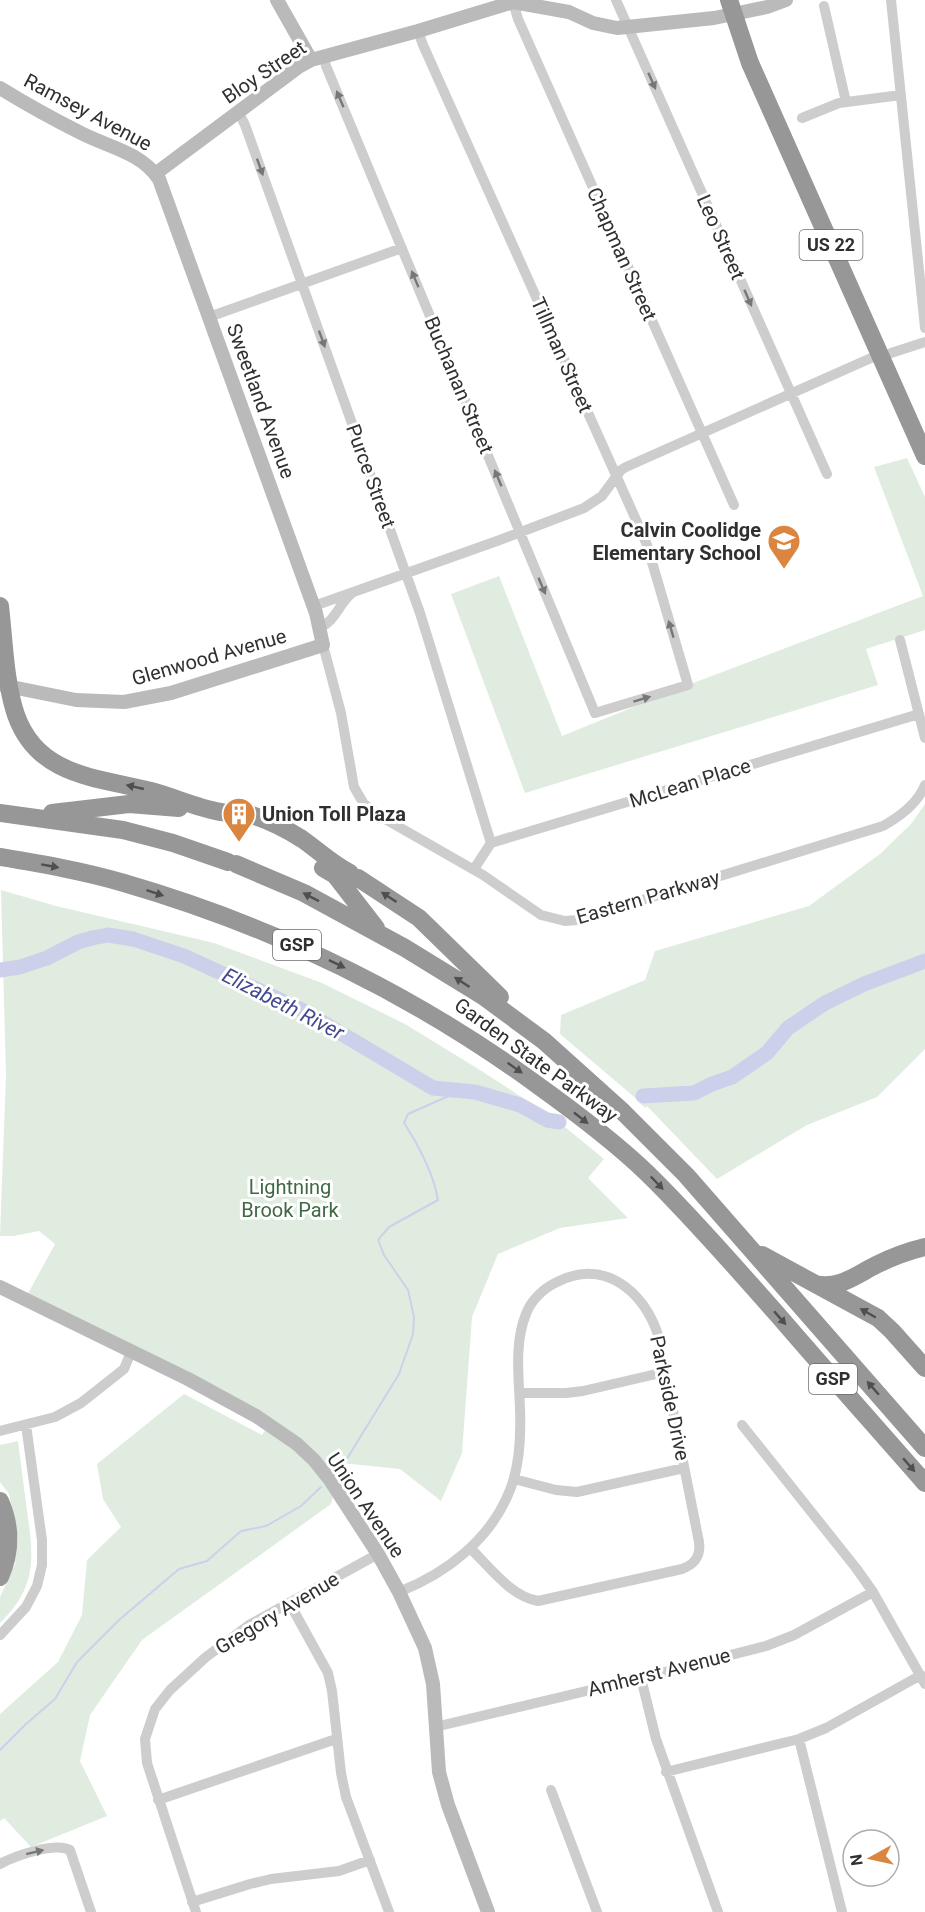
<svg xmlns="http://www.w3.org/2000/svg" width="925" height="1912" font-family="Roboto,sans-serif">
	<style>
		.green { fill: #e0ece0 }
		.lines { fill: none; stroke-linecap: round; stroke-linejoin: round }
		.stream { stroke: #cdd0ea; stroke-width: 2 }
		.river { stroke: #cdd0ea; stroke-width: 15 }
		.highway-tunnel { stroke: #d6d6d6; stroke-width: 18; stroke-dasharray: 18 9; stroke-linecap: butt }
		.street { stroke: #cdcdcd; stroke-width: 10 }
		.secondary { stroke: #bababa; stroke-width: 14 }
		.highway { stroke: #979797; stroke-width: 18 }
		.oneway { fill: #777 }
		.oneway2 { fill: #4f4f4f }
		.labels { text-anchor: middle; stroke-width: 6; stroke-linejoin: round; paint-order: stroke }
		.shield { fill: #fff; stroke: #6e6e6e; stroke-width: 1.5 }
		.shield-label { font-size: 18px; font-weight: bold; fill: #303030 }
		.street-label { font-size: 20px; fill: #303030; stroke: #fff }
		.poi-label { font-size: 20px; font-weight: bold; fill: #303030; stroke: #fff; text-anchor: end }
		.park-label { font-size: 20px; fill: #406943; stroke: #fff }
		.water-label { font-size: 21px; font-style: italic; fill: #43498e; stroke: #fff }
	</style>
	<rect width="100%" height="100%" fill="#fff"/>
	<path class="green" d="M907,458L925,497V630L866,649L878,685L525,793L451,594L499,576L562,736L688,685L923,596L874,467Z
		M925,804V1049L877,1097L807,1125L717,1179L647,1106L645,1108L632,1095L560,1034L561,1015L645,980L655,951L809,906L880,854L911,824Z
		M1,890L56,906L214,943L322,983L405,1024L480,1070L554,1118L604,1159L588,1178L628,1218L560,1228L498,1254L472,1317L462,1453L441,1501L400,1469L341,1463L331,1504L142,1640L90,1715L80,1761L107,1816L31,1847L4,1818L0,1821V1714L58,1662L82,1615L87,1560L121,1527L103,1499L97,1464L184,1394L262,1435L269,1424L25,1299L55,1244L39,1231L14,1236H0L6,1075Z
		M18,1441C21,1464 24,1488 27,1511C34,1558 37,1587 0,1623V1597L15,1564L18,1538L9,1494L0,1482V1445Z"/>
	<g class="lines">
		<path class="stream" d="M336,1472L348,1457L399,1374L413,1334L414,1317L408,1290L384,1255L378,1240L389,1227L438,1200C433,1172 419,1146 404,1123L408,1114L460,1091
			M0,1750L26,1724L55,1699L77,1662L119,1620L179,1569L207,1561L241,1531L266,1526L301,1506L321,1487"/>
		<path class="river" d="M0,970L20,967L47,958L78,942L92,938L108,935L133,939L184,956L300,1009L433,1088L475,1092L520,1105L547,1120L559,1122
			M643,1096L694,1093L712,1084L732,1077L767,1053L788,1028L825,1003L864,984L925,961"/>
		<path class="highway-tunnel" d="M242,822L250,825"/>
		<path class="street" d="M616,0L827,474
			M891,0L925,328
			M513,2L518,19L734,505
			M824,6L846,102
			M324,56L326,66L595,713L688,685L647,545L637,522L423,45L418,31
			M239,113L245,125L420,613L491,843
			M802,118L839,103L901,95
			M209,317L402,248
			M891,353L925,342
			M314,606L497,541L584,508L602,496L621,470L626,467L880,354
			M319,628C335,622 339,604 351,594
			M900,640L925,738
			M323,645L341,713L354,787L364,804L378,815L483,875L541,915L565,921L577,920L883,826C899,817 918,803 925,785
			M474,869L491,843L919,714
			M520,1393H566L583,1391L665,1372
			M742,1425L856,1568L873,1592L925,1684
			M0,1431L55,1417L81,1403L124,1369L131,1352
			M514,1479L556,1490L577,1492L684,1468
			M399,1592C447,1573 491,1539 510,1490C520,1465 521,1435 520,1409C519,1378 514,1343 526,1314C531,1300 544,1288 557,1282C604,1258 644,1291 658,1335L699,1542C701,1556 695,1564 682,1569L538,1601C511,1597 489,1566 470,1548
			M290,1604L328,1673L332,1691L341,1773L346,1797L389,1912
			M0,1635L26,1607L37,1586L42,1565V1540L26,1425
			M641,1678L656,1739L718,1912
			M435,1727L641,1678L766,1646L794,1635L873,1592
			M799,1739L842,1912
			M666,1772L799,1739L826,1728L921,1675
			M551,1790L597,1912
			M158,1800L336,1739
			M0,1864C15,1856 54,1842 70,1850L91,1912
			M192,1902L250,1884L271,1879L339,1871L370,1860
			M196,1912L147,1763L145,1739L155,1709L170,1690L206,1657L249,1625L378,1554"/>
		<path class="secondary" d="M277,0L311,60
			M513,2L569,12L593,23L617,28L714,18L767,7L786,0
			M0,88C26,104 53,119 81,133C108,147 141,152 159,179L316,613L323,645L171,693L124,702L76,700L2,685
			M155,174L300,66L311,60L418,31L520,0
			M0,1287L188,1379L256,1416L297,1444L314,1460L330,1480L378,1554L399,1592L425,1648L433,1684L439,1772L448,1805L488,1912"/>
		<path class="highway" d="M729,0L750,63L925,456
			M0,606C4,640 5,683 16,715C38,777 97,777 151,791C174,797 197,808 221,812C230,814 239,812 248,814C266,819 286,829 302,839C319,851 331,863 350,873
			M0,813L123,830L173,843L228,862
			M52,813L129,804L179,808
			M0,857C42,864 83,871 124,883C272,926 411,993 536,1084C575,1112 614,1141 648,1174C694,1219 735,1267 777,1314C826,1371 876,1427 925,1483
			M236,864L304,893L405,948L483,996L544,1041L623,1112L686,1175L925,1448
			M323,868L335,875L376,928
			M358,878L419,918L500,997
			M762,1255L878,1318L892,1331L925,1368
			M815,1284C838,1290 856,1275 876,1265C892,1257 908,1251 925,1247
			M0,1501C11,1526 11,1552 0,1577"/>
	</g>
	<defs><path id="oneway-solid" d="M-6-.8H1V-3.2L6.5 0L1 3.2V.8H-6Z" transform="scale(1.5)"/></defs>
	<g class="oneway">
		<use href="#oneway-solid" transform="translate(652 81) rotate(66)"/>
		<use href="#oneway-solid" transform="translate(340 99) rotate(-113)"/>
		<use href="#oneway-solid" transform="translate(260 167) rotate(70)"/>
		<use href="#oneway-solid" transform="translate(415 279) rotate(-113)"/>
		<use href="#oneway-solid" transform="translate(748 298) rotate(66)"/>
		<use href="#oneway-solid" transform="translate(322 339) rotate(70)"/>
		<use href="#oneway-solid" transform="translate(498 478) rotate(-113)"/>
		<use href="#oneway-solid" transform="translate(542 586) rotate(67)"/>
		<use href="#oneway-solid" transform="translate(671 629) rotate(-106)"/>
		<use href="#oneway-solid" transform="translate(642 699) rotate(-17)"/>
		<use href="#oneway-solid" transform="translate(35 1852) rotate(-14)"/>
	</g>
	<g class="oneway2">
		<use href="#oneway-solid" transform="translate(135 787) rotate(-167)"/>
		<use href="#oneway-solid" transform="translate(50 866) rotate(10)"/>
		<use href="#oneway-solid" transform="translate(155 893) rotate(18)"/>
		<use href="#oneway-solid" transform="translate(311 897) rotate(-153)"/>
		<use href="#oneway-solid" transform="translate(389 897) rotate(-147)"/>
		<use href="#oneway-solid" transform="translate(337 964) rotate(26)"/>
		<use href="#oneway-solid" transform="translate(462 982) rotate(-147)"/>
		<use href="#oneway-solid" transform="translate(515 1068) rotate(35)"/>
		<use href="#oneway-solid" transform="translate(581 1118) rotate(38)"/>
		<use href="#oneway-solid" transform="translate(657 1183) rotate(46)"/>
		<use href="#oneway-solid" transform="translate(868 1313) rotate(-150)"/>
		<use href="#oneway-solid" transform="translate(780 1318) rotate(49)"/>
		<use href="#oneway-solid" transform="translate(873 1388) rotate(-131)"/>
		<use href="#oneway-solid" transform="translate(909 1465) rotate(49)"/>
	</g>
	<defs>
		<g id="school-pin" transform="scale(1.725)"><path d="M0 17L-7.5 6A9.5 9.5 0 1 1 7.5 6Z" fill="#da8640" stroke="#fff"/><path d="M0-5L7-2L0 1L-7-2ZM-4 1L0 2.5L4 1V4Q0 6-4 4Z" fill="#fff"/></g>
		<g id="building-pin" transform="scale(1.725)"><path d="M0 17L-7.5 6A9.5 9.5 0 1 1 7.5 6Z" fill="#da8640" stroke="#fff"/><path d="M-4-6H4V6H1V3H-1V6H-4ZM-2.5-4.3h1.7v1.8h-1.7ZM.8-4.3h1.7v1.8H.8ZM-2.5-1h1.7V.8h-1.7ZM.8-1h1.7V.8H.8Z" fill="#fff"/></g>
	</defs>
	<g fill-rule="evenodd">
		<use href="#school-pin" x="784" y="541"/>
		<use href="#building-pin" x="239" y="814"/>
	</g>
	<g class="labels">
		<g class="shield">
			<rect x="799.5" y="230" width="63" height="30" rx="4.5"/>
			<rect x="273" y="930" width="48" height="30" rx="4.5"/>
			<rect x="809" y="1364" width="48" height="30" rx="4.5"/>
		</g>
		<g class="shield-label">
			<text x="831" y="251">US 22</text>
			<text x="297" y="951">GSP</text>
			<text x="833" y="1385">GSP</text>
		</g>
		<g class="street-label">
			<text transform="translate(264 72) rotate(-34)" y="7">Bloy Street</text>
			<text transform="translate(88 112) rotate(28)" y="7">Ramsey Avenue</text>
			<text transform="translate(721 237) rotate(66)" y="7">Leo Street</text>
			<text transform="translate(622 254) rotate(66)" y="7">Chapman Street</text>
			<text transform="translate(562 355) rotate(66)" y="7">Tillman Street</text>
			<text transform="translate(459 385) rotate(67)" y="7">Buchanan Street</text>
			<text transform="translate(261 401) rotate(70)" y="7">Sweetland Avenue</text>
			<text transform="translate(371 476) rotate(70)" y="7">Purce Street</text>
			<text transform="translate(209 657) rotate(-16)" y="7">Glenwood Avenue</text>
			<text transform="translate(690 783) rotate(-17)" y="7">McLean Place</text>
			<text transform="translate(648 897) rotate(-16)" y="7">Eastern Parkway</text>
			<text transform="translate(536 1060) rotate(36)" y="7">Garden State Parkway</text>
			<text transform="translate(670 1398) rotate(78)" y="7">Parkside Drive</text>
			<text transform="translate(366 1505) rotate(56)" y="7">Union Avenue</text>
			<text transform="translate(277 1613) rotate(-31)" y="7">Gregory Avenue</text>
			<text transform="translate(659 1672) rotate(-14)" y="7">Amherst Avenue</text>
		</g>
		<g class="poi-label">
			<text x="761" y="537">Calvin Coolidge<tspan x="761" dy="23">Elementary School</tspan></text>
			<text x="262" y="821" text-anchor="start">Union Toll Plaza</text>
		</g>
		<g class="park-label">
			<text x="290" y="1194">Lightning<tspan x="290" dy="23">Brook Park</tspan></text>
		</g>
		<g class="water-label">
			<text transform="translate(283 1004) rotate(27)" y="7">Elizabeth River</text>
		</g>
	</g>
	<g transform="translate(871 1858) rotate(262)"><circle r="28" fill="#ffffff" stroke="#acacac" stroke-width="1.5"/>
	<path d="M0-4.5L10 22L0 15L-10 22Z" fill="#da8640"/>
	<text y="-9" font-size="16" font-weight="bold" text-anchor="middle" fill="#303030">N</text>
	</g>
</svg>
